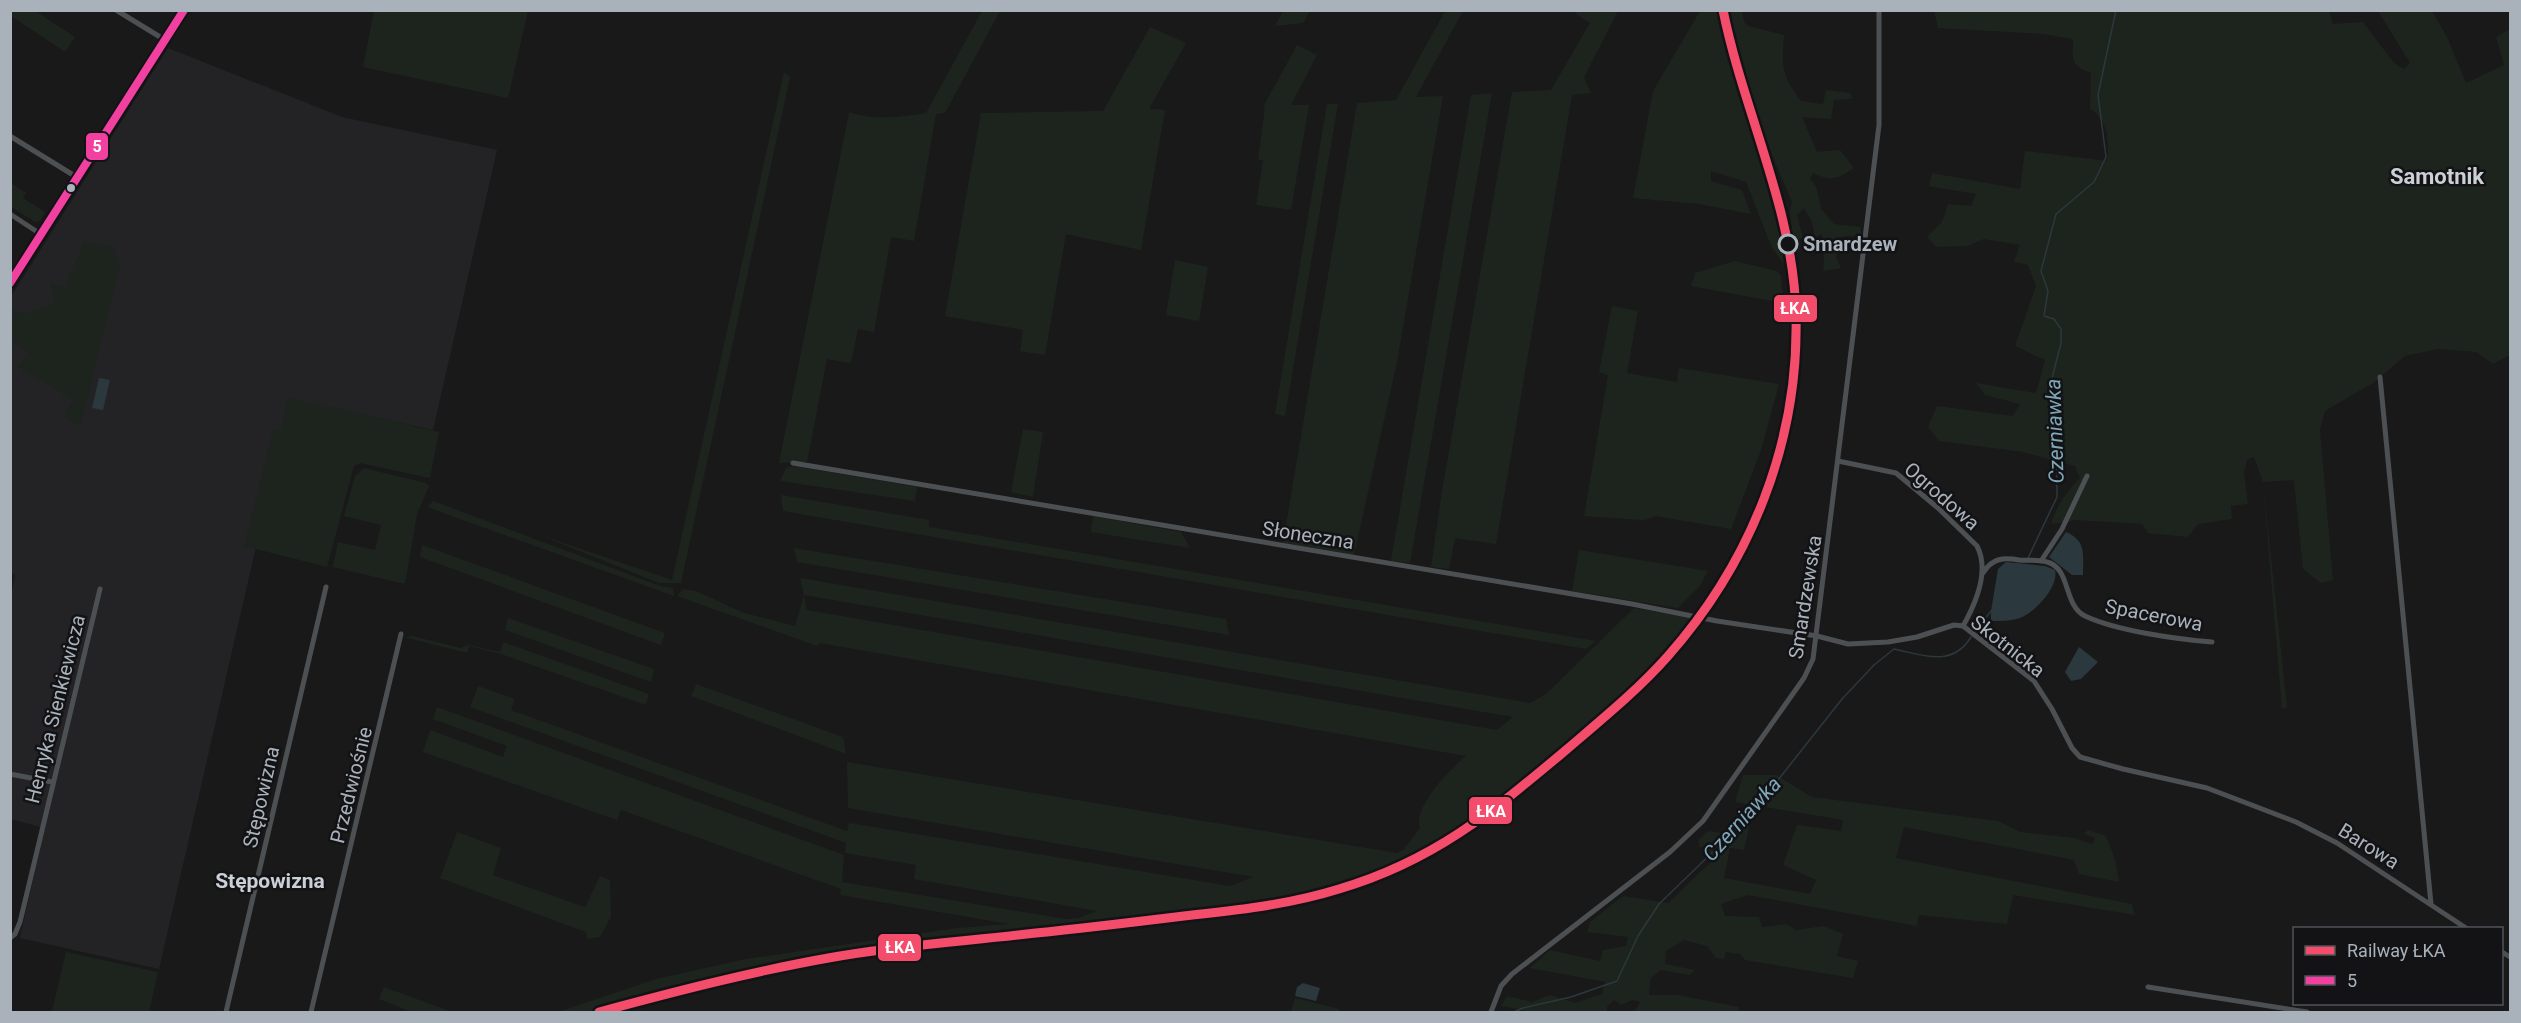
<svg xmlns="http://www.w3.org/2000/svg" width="2521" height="1023" font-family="Roboto,sans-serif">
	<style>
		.built { fill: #232326 }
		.green { fill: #1d241d; fill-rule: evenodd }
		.water { fill: #2b383d }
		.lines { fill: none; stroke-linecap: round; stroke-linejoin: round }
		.stream { stroke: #2b383d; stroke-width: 1.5 }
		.minor { stroke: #4d5053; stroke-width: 5 }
		.bus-1-casing { stroke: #131316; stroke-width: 12 }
		.bus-1 { stroke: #f240a1; stroke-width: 8 }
		.rail-1-casing { stroke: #131316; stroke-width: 14 }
		.rail-1 { stroke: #f44d6c; stroke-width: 9 }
		.bus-dot { fill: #a9b2bb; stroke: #131316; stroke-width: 2 }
		.stop-dot { fill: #131316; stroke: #a9b2bb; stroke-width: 3 }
		.labels { text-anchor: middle; stroke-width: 5; stroke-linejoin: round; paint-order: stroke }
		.stop-label { font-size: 20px; font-weight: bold; fill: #a9b2bb; stroke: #131316; text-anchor: start }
		.street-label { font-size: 20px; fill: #a9b2bb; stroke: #131316 }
		.water-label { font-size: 21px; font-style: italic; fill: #7ea7b9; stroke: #131316 }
		.neighbourhood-label { font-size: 21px; font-weight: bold; fill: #cbd0d7; stroke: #131316 }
		.quarter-label { font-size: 22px; font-weight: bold; fill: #cbd0d7; stroke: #131316 }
		.line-badge { stroke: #131316; stroke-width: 2 }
		.badge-label { font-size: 16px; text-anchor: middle; font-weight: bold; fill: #fff }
	</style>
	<rect width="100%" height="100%" fill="#19191a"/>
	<path class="built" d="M168,48L342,117L497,150L433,430L290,399L159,969L20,938L44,828L11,819L10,600L15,575L10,572V298Z"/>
	<path class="green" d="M14,11H35L75,37L65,52L11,16Z
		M374,11H528L508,98L363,67Z
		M982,11H1000L945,113L936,114L914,241L891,237L874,332L858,329L851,363L827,359L807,462L779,463L849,112C875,121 899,117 926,113Z
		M1283,11V10L1310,11L1303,23L1275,26Z
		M1445,11H1463L1416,97L1443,96L1397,362L1354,555L1283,543L1357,103L1396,100Z
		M1576,11H1618L1584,77L1591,93L1572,95L1496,544L1455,538L1449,569L1431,567L1441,497L1512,92L1551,90L1590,23L1575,13Z
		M1700,11H1719C1724,33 1727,56 1734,78C1751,140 1777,199 1784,264L1772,248L1746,182L1711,171V181L1742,190L1751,214L1699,204L1633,198L1653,91Z
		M1727,11H1742L1744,22L1748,26L1784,35C1782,68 1781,74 1801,101L1823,104L1826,90L1851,93L1852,99L1834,100L1831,119L1802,117L1817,152L1840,150L1854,168C1837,179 1833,182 1813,173L1810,178L1817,189L1821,209L1834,224L1860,227L1862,235L1841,237L1836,257L1841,268L1824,271C1822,258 1828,247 1821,234L1815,238L1812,222L1804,208L1797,215L1803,238L1793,240L1790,212L1792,202C1767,143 1736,74 1727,11Z
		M1934,11H2329L2333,24L2363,22L2394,63L2404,69L2410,63L2378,11H2432L2447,37L2466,83L2504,65L2496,37L2510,29V355L2493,364L2476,352L2438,349L2405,356L2373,383L2325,411L2320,430L2333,580L2321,583L2303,569L2294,480L2263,482L2287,707L2282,709L2263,482L2254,457L2247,460L2244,473L2248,504L2231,506L2232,519L2198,524L2188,537L2148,533L2142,524L2077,520L2051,524C2057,505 2066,492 2080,478L2075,466L2023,452L1939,441L1928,427L1937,406L2013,416L2020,404L1985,395L1976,383L2036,393L2045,360L2015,346L2036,286L2028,265L2014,262L2020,245L1984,239L1967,246L1936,247L1927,237L1942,222L1948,204L1971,206L1976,194L1929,186L1932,173L2020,189L2025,151L2107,161C2109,143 2109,119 2090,109L2091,73C2069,65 2073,59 2073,39L2043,34L1938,28Z
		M1150,27L1186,43L1149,109L1165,110L1141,250L1066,234L1045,355L1020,351L1023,330L945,316L981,113L1103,111Z
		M1297,45L1317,55L1291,105H1309L1291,210L1256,205L1263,160H1258L1265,107H1263Z
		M784,72L790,77L681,583H659L540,535L672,580Z
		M1492,93L1410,563L1391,561L1471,95Z
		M1327,104H1338L1285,416L1275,414Z
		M11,183L26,193L23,198L45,212L40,221L35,222L11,207Z
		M85,241L114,248L120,264L81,426L64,417L73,400L18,367L28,352L11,342L10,309L26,314L56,302L50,283L64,288Z
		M1175,260L1208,267L1199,321L1166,315Z
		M1735,261L1777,271L1781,276L1783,303L1691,286L1695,273Z
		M1612,306L1638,311L1627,373L1677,382L1679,368L1779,384L1761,450L1731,529L1656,516L1644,520L1584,516L1608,375L1599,372Z
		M288,397L439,432L430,478L360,463L354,466L327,567L244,546L273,429L281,430Z
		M1023,429L1043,432L1033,497L1011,492Z
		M793,466L917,487L915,501L780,481L786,468Z
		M364,468L426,483L429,486L417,514L405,584L333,567L338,542L375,550L381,525L344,516L355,476Z
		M781,495L929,520V527L1596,641L1586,649L783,511Z
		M433,501L660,586L673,588L674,596L427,507Z
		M1093,516L1181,532L1190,548L1091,532Z
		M422,545L665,633L661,645L420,557Z
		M794,548L1226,619L1229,635L797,562Z
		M1579,550L1708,571L1700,586L1678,608L1572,591Z
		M800,578L1530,703L1546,694L1634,608L1696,619C1660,660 1620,696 1579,733C1512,794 1442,854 1355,883C1324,893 1293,899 1262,905L946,938L811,957L684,985L590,1012H558L656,979L746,959L957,928L1009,924L840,895L841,889L621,810L617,820L423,752L430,730L503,757L507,746L433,719L437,707L844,855L842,882L1065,919L1079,918L1097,911L914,879L916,865L845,853L846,843L470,707L478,686L515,699L511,710L847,831L849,823L1230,886L1253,877L848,808L847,762L1397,853L1404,849L1420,828C1412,808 1451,768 1466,756L820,643L817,646L677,596L683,589L696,591L744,613L795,626L804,595ZM804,595L1513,717L1497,730L807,610Z
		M508,618L654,669L651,682L505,630Z
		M412,636L460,648L469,645L500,652L503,642L649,694L646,705L501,654L469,646L467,653L404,637Z
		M696,684L843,737L846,754L691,696Z
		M1743,775H1776L1812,797L1998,821L2020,832L2074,838L2092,844L2095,838L2084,834L2088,830L2106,836L2115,859L2119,882L2079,874L2074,860L1904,827L1896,858L2132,904L2135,915L2013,895L2007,924L1919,915L1917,926L1748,895L1721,904L1725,916L1759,917L1762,927L1786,924L1796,930L1824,926L1843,934L1837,956L1858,961L1853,978L1745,960L1740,954L1726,952L1724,959L1716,958L1707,946L1684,940L1666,951L1665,964L1695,970L1690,975L1661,970L1651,978L1649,995H1678L1739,1007L1738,1012H1634L1640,1002L1632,1000L1621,1005L1614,1000L1607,1007V1012H1533L1501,1006L1507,996L1532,1002L1550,995L1575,1003L1602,994L1605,982L1530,968L1550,950L1600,961L1603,950L1626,946L1628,937L1587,932L1590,922L1623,896L1668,903L1711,862L1709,849L1699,847V839L1708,831L1722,833L1741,820L1751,819L1744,850L1730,848L1724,878L1810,894L1816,880L1783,865L1797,825L1841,831L1843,820L1735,802Z
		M457,832L501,848L493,875L585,907L600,876L610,880L611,917L600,937L587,939L586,932L440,878Z
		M66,952L158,972L149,1012L52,1011Z
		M384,987L452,1012H412L379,999Z
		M1295,998L1339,1009L1338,1012H1291Z"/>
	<path class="water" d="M99,378L110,380L103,410L92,408Z
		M2066,532C2087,541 2083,555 2083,575H2072L2049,557Z
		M2006,562L2045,566L2055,570C2059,587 2035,612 2020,618C2011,621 2001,621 1991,621V611L1998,569Z
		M2079,647L2098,662L2081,679L2071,681L2065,672Z
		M1303,983L1320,988L1316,1001L1295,996L1297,987Z"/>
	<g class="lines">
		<path class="stream" d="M2028,558L2057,497L2056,416L2050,386L2061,343V329L2054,319L2044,316L2048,291L2041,271L2056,214L2094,182L2106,157L2098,95L2116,10
			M1975,632L1991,611
			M1514,1012L1523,1008L1571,997L1617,981L1638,936L1659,904L1748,818L1842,699L1874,665L1894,649C1923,655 1952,668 1971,637"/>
		<path class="minor" d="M116,10L165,40
			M10,11L11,10
			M10,136L78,178
			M10,214L42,235
			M10,284L184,10
			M2380,377L2431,904
			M1838,461L1896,473L1938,508L1977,546C1990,571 1976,603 1963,626
			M793,463L1632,604L1717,621L1817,636L1848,644L1888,642L1917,637L1954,625L1963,626L2034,681L2052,709L2072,748L2080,757L2123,769L2207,788L2296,822L2337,843L2466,928
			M2041,561L2062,529L2087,476
			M1983,573C1992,558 2004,557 2019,560C2028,561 2038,559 2047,562C2071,568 2063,605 2085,616C2117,631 2176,639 2212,642
			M10,774L52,782
			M10,938L15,934L20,922L100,589
			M2502,952L2510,957
			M2148,987L2307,1012
			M226,1012L326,587
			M311,1012L401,634
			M1491,1012L1501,986L1512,974L1670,852L1703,821L1804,678L1813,659L1879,125V10"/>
		<g class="bus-1-casing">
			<path id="bus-1" d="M10,283L184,10"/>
		</g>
		<use href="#bus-1" class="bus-1"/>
		<g class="rail-1-casing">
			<path id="rail-1" d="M599,1012C677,991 754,971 834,957C900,945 969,941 1036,933C1086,928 1135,922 1184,916C1237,910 1288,905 1339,889C1434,861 1492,812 1566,750C1601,720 1638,690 1668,656C1751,562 1799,442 1796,316C1794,209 1744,114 1723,10"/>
		</g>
		<use href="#rail-1" class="rail-1"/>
	</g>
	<circle class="bus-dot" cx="71" cy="188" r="5"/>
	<circle class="stop-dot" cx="1788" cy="244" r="9"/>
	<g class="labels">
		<g class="stop-label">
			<text x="1803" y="251">Smardzew</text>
		</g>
		<g class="street-label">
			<text transform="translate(1942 496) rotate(41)" y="7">Ogrodowa</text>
			<text transform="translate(1308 535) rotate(9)" y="7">Słoneczna</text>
			<text transform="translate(1805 597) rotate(-81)" y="7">Smardzewska</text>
			<text transform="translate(2154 615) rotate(11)" y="7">Spacerowa</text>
			<text transform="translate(2008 646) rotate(38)" y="7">Skotnicka</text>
			<text transform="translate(55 709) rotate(-76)" y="7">Henryka Sienkiewicza</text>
			<text transform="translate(351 785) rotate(-76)" y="7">Przedwiośnie</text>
			<text transform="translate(261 797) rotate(-77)" y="7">Stępowizna</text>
			<text transform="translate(2369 846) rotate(32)" y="7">Barowa</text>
		</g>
		<g class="water-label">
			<text transform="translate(2055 431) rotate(-92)" y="7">Czerniawka</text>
			<text transform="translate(1742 819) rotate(-48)" y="7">Czerniawka</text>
		</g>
		<g class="neighbourhood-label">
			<text x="270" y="888">Stępowizna</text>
		</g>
		<g class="quarter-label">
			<text x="2437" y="184">Samotnik</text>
		</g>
	</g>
	<g class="line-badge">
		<rect x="85" y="132" width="24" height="29" rx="6" fill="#f240a1"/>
		<rect x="1773" y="294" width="45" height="29" rx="6" fill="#f44d6c"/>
		<rect x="1468" y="796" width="45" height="29" rx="6" fill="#f44d6c"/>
		<rect x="877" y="933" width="45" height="29" rx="6" fill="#f44d6c"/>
	</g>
	<g class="badge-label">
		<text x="97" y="152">5</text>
		<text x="1795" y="314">ŁKA</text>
		<text x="1491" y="817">ŁKA</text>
		<text x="900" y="953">ŁKA</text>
	</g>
	<rect width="2521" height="1023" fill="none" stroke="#a9b2bb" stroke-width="24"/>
	<rect x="2293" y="927" width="210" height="78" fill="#131316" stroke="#4f5358" stroke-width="1.5"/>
	<rect x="2305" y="946" width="30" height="9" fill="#f44d6c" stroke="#4f5358" stroke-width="1.5"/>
	<text x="2347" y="957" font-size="18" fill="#a9b2bb">Railway ŁKA</text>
	<rect x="2305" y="976" width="30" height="9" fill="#f240a1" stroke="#4f5358" stroke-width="1.5"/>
	<text x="2347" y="987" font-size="18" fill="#a9b2bb">5</text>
</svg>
